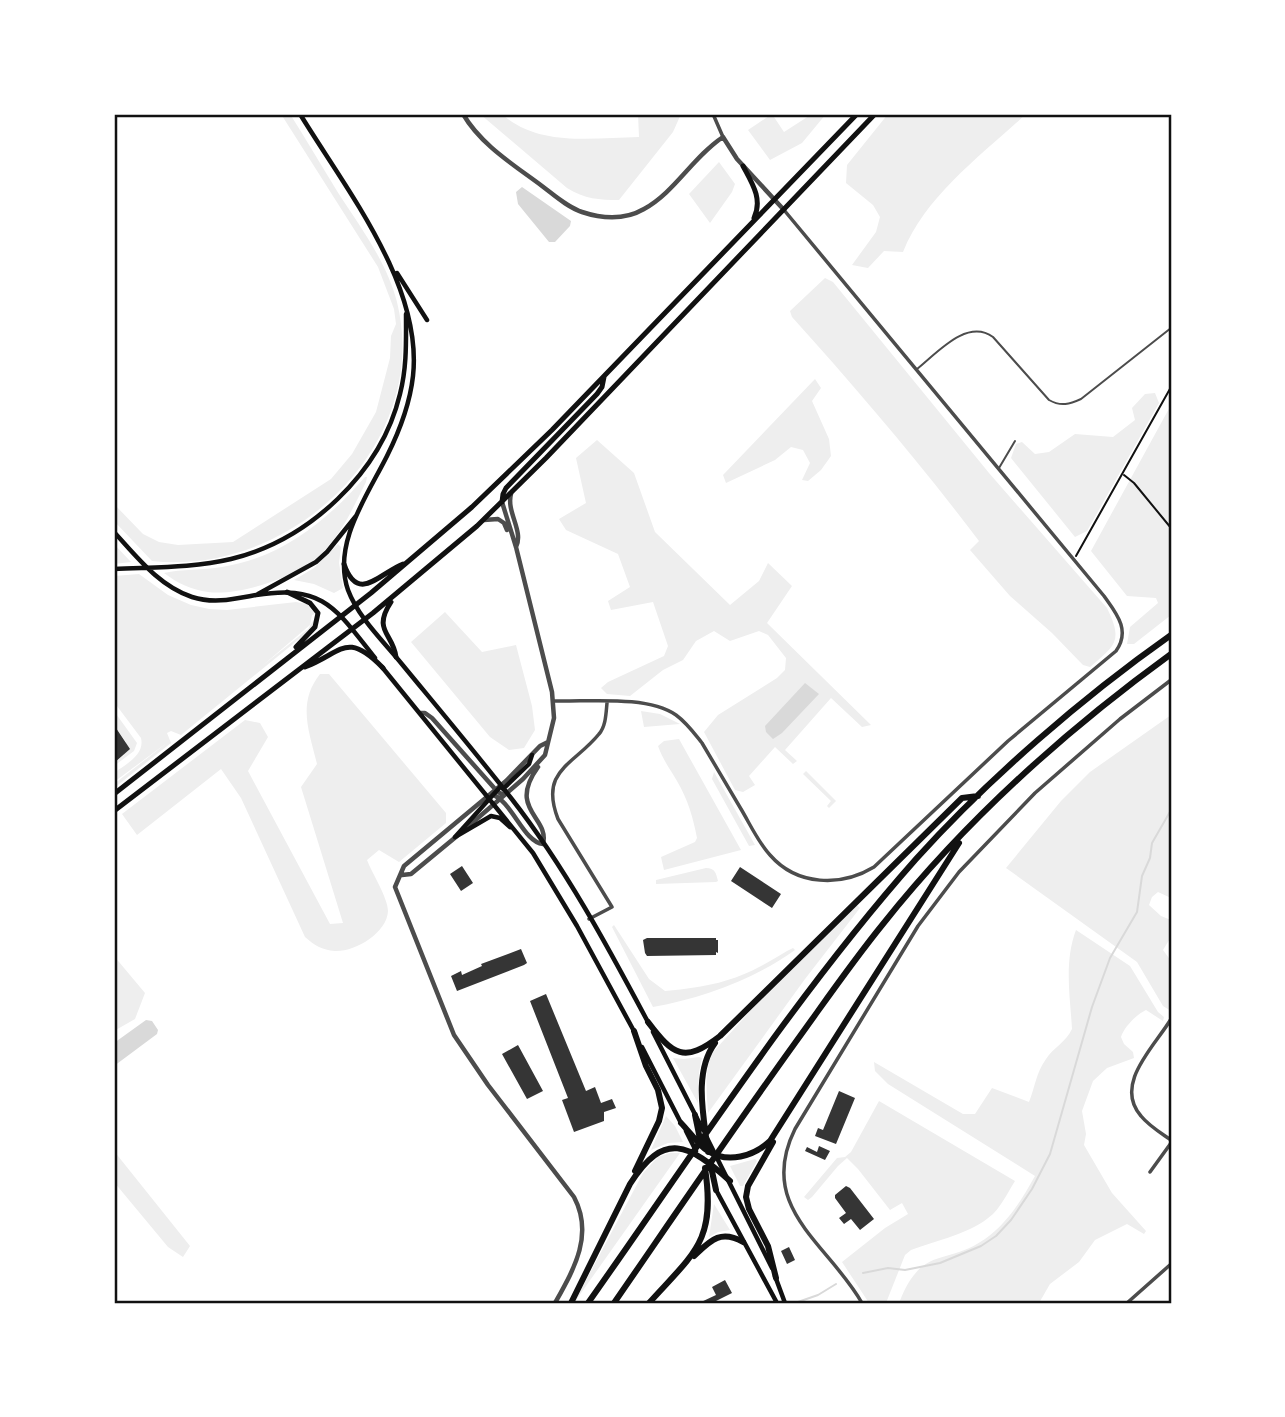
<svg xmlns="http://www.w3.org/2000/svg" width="1285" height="1417" font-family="'Archivo Narrow',sans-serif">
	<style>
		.green { fill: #eee }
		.water { fill: #d9d9d9 }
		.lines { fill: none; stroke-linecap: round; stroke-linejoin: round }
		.stream { stroke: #d9d9d9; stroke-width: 2 }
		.building { fill: #353535 }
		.path { stroke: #111; stroke-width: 2 }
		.service { stroke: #4c4c4c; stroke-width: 2 }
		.minor { stroke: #4c4c4c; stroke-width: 3.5 }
		.tertiary { stroke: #4c4c4c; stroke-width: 4.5 }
		.secondary { stroke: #111; stroke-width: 4.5 }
		.primary { stroke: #111; stroke-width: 5 }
		.motorway { stroke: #111; stroke-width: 6 }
		.neatline { fill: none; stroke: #111; stroke-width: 2.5 }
	</style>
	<rect width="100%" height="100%" fill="#fff"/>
	<path class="green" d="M281,114H290C306,139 321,165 337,191C360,227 386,260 397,302C432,445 291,576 152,561L114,521V504L143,534L159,542L178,545L233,542L331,479L352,454L376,412L390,358L391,336L396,324L394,309L378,267Z
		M480,114H502C538,147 593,138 639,137L638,114H681L673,132L619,200C599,200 585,199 567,188Z
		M772,114L784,132L812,114H826L802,143L770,160L748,130Z
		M888,114H1026C982,155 926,195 903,252L884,251L868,268L852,265L876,232L880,217L873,205L846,183L847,165Z
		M719,162L735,184L732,192L710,223L689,194Z
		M825,278L833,282L989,473L1107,608C1123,641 1116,645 1090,667L1083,665L1052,633L1010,596L970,550L979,541C920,463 857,389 792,317L790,311Z
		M815,379L821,388L812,401L829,439L831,456L821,470L808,481L802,480L810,463L803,450L791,447L775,460L726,483L723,475Z
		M1155,393L1159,403L1087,531L1075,537L1011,458L1016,444L1022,442L1035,454L1049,452L1075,434L1113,437L1135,420L1132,408L1145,394Z
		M1171,405V615L1134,644H1127L1130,627L1158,603L1156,598L1127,596L1091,551Z
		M597,440L634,473L655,532L730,605L759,581L768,563L792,586L767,623L871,725L862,727L831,698L785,750L797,761L793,764L775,747L749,776L755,785L743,792L735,790L704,732L718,715L777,678L785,670L786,658L768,635L759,631L730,641L714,631L696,641L683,660L663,670L630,696L607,694L601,688L608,682L664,656L668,646L653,602L611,610L608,601L630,587L618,554L566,530L559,519L586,503L576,458Z
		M365,477H367L366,482C354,506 343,531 324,551C301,576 242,596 208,592C192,590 177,583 164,573C181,569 203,570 222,567C281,558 327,521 365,477Z
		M114,544L131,562L114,564Z
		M338,544L341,547L339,563L343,588L334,593L314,584L294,580L314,568Z
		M139,574L168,595L191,605L209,609L227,610L296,602L307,604L315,614L312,615L310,625L262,666L308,629L315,618L314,625L309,631L181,735L171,731L167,733L171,743L114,788V784L168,742L114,782V773C126,764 145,755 141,738L114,702V576Z
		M445,612L482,652L516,645L532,706L535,730L524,748L509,750L490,737L411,642Z
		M320,674H329L446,813V823L399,862L379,850L367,860C372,873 388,898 388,911C387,933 355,952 335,951C322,950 314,945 305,937L241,798L221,769L137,835L122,814L245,720L260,723L268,737L248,771L330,924L343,923L301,787L317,764C309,731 297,703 320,674Z
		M114,711L137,743L134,751L114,766V763L124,755L121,750L126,742L114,725Z
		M641,711L660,714L680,724L644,727Z
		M1171,715V898L1158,892L1152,897L1149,905L1161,916L1171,920V937L1163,950L1171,961V1011L1163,1006L1137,962L1006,868L1061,801L1090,772Z
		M679,739L741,850L664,870L661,857L695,842L697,838C693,817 688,800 677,781C670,769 663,760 658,746L664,741Z
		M806,771L836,801L829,808L827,806L831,801L803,774Z
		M714,772L755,845L749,846L712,779Z
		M706,868C715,868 716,873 718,881L716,882L656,884V880Z
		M857,905L860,908L805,979L708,1113C707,1093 703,1069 714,1051L773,986Z
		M614,925L649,979L665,991C718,986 742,979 787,951L793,948L795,950C753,980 703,998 653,1007L612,927Z
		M1076,930L1130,966L1158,1012L1164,1017L1163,1021L1146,1010C1137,1014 1124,1027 1121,1037L1124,1044L1133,1052L1134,1058L1107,1068L1093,1081L1082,1111L1086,1134L1084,1145L1112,1193L1146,1231L1144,1234L1127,1224L1095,1240L1079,1262L1050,1284L1039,1303H899C922,1244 944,1267 985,1239C1008,1223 1022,1199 1035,1176L888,1084L875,1071L874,1062L963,1114H975L992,1088L1029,1102C1035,1087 1036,1073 1046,1059C1054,1047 1066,1042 1072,1029C1070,995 1064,962 1076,930Z
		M114,956L145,993L135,1019L114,1031Z
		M699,1057L702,1058L699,1072L698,1103L673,1058L684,1059Z
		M879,1101L1015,1181C1008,1192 1002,1205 993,1214C971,1234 937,1240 911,1250L905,1255L886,1303H869L842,1262L885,1228L908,1214L902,1203L890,1210L858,1169L847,1158L838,1166L812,1197L808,1200L804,1197L837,1158L845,1157L851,1152Z
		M666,1116L675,1126L683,1142L668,1143L651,1150Z
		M114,1151L190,1246L183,1257L168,1247L114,1182Z
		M670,1153H680L574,1303L643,1173L658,1157Z
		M755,1159L757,1161L743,1186H740L730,1166Z
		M714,1204L730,1230L718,1232L709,1237Z"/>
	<path class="water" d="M522,187L571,221L570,226L555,242H549L518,204L516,192Z
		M805,683L819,694L782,733L773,739L766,732L765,726Z
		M146,1020L152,1021L158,1030L157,1034L114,1066V1043Z"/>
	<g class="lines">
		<path class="stream" d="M863,1273L888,1268L905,1270L940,1263L981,1246L996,1236L1011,1220L1032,1189L1050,1154L1092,1007L1110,958L1137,912L1142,876L1150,858L1152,843L1171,810
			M795,1303L818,1295L836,1284"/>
	</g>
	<path class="building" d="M114,725L130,749L114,763Z
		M462,866L473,883L461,891L450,874Z
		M740,867L781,894L772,908L731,881Z
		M647,938H716V940H718V953L716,952V955L647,956L645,953L643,940Z
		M521,949L527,963L524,965L457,991L451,976L461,971L462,975L482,966L481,964Z
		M546,994L586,1091L595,1087L601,1103L612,1099L616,1108L604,1112V1121L574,1132L562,1100L568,1098L530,1001Z
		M518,1045L543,1091L527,1099L502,1054Z
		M839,1091L855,1098L836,1144L815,1136L818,1128L823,1130Z
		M819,1146L830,1151L825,1160L805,1151L807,1147L817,1152Z
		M846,1186L850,1188L874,1219L860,1230L851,1219L844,1224L839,1218L846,1213L835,1198V1195Z
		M789,1247L795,1260L787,1264L781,1251Z
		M725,1280L732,1293L712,1303H699L716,1295L712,1287Z"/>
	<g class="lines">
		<path class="path" d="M1124,475L1134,483L1171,528
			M1076,556L1171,387"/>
		<path class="service" d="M917,369C937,353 967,318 993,337L1049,400C1061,407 1070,404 1081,399L1171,328
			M999,468L1015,441"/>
		<path class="minor" d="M713,114L723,137
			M554,701C589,702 646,695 676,715C687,723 694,733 702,743C715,765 728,787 741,809C750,824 758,842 770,855C797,886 841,887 874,867L1008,741L1116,651C1131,630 1116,613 1104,596L784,210
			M589,919L612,907L558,819C539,770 574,765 599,734C606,726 606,713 607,703
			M1171,1019C1155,1046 1113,1084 1141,1116C1149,1126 1161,1133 1171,1140
			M1150,1172L1171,1143
			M862,1303C828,1243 756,1208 795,1129L918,926L959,872L1035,793L1120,719L1171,680
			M1127,1303L1171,1264"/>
		<path class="tertiary" d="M463,114C481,145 514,165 542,186C554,195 567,207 582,212C603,219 625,220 644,209C674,193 693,157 723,137L737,159L784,210
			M511,494C506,512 524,531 516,547
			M484,520L498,519L504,523L507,530
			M420,713H425L432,718L496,790L501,794L506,793
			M548,742L540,746L506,781L404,866L395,887L454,1035L488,1085L574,1197C594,1235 574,1269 555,1303
			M491,794C512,800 523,842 543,844C550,817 507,810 538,767
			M464,830L523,779L545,755L554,718L552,692L516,547L502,502
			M402,875L411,874L457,836"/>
		<path class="secondary" d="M300,114C345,188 423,285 413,376C410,403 399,432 387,456C367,496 332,544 348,590C358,617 383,641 401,663C438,708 475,752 511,798C565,867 608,947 649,1024
			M397,273L427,320
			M114,532C137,557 159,586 192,597C214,604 234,599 256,595C324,584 336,609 375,658
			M114,569C153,567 193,568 231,559C309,540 381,473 400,394C407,367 406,341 406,314
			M258,594L316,562L327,552L356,516
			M382,667L533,853L577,926L635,1033
			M503,789L529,764L532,755
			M455,837L501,786
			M455,837L491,816L500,818L510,827
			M653,1032L703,1130
			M642,1047L681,1123
			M686,1131L696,1151
			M707,1138L772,1268
			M716,1190L777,1303
			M775,1276L785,1303"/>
		<path class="primary" d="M743,166C752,183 763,199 754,218
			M502,502L503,494L506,488L597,394L602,387L604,377
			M344,564C358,605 381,572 403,564
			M287,592L310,603L318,613L315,627L296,647
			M391,602C372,631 393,633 396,657
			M305,667C342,653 346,630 383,668
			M114,794L371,593L472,507L552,430L857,114
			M114,811L373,613L477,526L546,458L875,114"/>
		<path class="motorway" d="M648,1022C673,1055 684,1064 720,1036L962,798L978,796
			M634,1031L646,1066L658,1090L662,1108L659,1121L635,1171
			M695,1115L701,1144
			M681,1123C689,1131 698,1145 708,1151C728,1164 754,1156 770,1141L959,843
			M773,1142L748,1186L746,1197L749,1209L768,1246L776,1278
			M708,1152C704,1117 693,1073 715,1043
			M710,1162L716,1190
			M694,1256C710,1241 720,1229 743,1242
			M571,1303L630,1184C664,1130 689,1144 730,1181
			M588,1303C694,1153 794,997 916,859C988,779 1083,697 1171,635
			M614,1303C674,1216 733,1129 795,1043C824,1003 852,962 883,924C965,821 1065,731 1171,654
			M649,1303C695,1252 716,1241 705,1168"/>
	</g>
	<rect width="1285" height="1417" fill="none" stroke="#ffffff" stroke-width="231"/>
	<rect x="116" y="116" width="1054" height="1186" class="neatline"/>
</svg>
